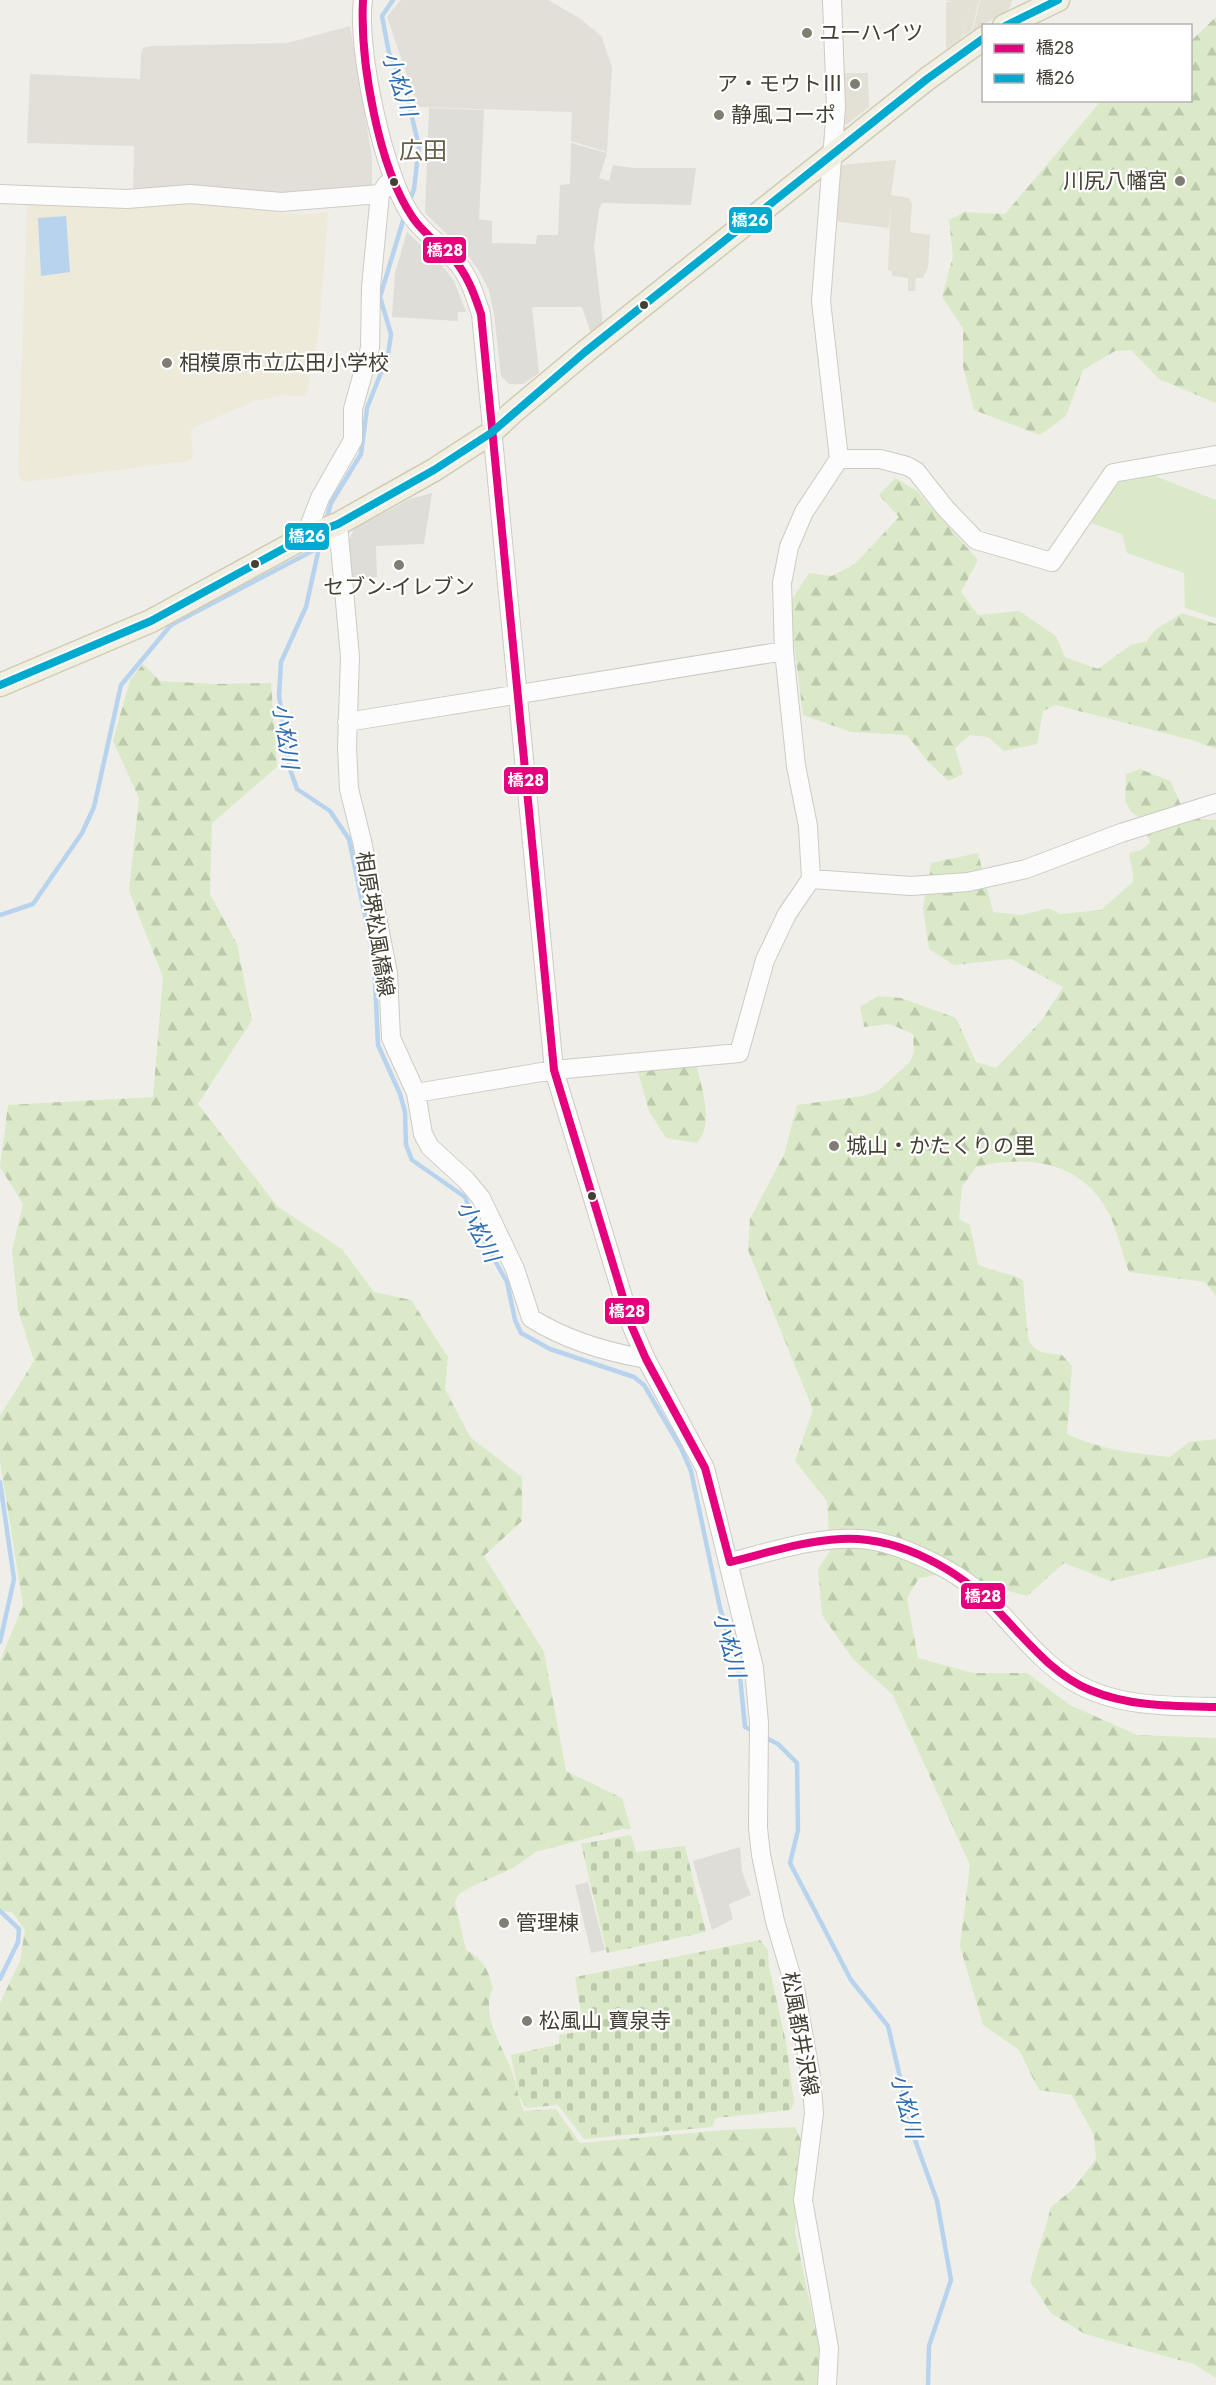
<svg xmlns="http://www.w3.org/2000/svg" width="1216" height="2385" font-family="Jost,'Noto Sans JP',sans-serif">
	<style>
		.residential { fill: #e3e0d5 }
		.industrial { fill: #e2dfd9 }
		.education { fill: #edeada }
		.green { fill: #daeac8 }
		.forest { fill: url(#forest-firs) }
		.cemetery { fill: url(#cemetery-stones) }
		.parking { fill: #deddd8 }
		.water { fill: #b8d3ee }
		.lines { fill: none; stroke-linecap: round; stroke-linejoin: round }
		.stream { stroke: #b8d3ee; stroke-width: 4.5 }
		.minor-casing { stroke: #cdcbc5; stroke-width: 20 }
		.major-casing { stroke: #d1ccb5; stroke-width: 25 }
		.minor { stroke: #fdfcfc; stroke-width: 18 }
		.major { stroke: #f1eee2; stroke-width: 22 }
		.bus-1-casing { stroke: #fff; stroke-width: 12 }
		.bus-2-casing { stroke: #fff; stroke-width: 12 }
		.bus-1 { stroke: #e5007d; stroke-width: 8 }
		.bus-2 { stroke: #00a9ce; stroke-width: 8 }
		.poi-dot { fill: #807d73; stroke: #fff; stroke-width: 2 }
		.bus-dot { fill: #454034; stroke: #fff; stroke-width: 2 }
		.labels { text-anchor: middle; stroke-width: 4.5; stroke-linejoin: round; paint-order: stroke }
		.poi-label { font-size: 21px; fill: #454034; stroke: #fff; text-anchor: start }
		.street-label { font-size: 21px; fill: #454034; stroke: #fff }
		.water-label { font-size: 22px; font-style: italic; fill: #2e6db0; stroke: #fff }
		.quarter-label { font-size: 24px; fill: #675f4b; stroke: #fff }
		.line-badge { stroke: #fff; stroke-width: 2 }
		.badge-label { font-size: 16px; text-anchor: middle; font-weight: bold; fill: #fff }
	</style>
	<defs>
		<pattern id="forest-firs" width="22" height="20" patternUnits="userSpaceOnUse" patternTransform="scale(1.5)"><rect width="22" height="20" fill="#daeac8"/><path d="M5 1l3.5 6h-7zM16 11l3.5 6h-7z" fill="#bccaac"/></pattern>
		<pattern id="cemetery-stones" width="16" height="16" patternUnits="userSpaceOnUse" patternTransform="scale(1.5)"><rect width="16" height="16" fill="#daeac8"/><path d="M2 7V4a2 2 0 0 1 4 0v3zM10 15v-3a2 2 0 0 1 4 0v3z" fill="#bccaac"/></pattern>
	</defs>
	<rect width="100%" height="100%" fill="#efeee8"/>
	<path class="residential" d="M945,0H979L972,30L962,37L969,4L961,39L946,49V2H954Z
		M980,0H1012L1009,10L973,30Z
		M841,73H868L869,107L846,125L840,120Z
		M896,160L891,195L909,198L912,204L910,232L930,235L928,267L923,278H916L915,291H908V278L892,276V271L888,270L891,203L889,228L832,221L840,165Z"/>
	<path class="industrial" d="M401,0H548L581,19L602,37L612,68L607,152L571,141L572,112L418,107L387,17Z
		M350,26L372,157V186L281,193L133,192L134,146L27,143L30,74L140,79L141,53L143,48L151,46L287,43Z"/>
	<path class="education" d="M189,202L301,215L328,212L319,330L306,396L283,395L251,402L191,429L193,457L189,461L23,482L18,475L27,207L33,203Z"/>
	<path class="green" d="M1155,476L1216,500V618L1185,608L1184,573L1127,553L1122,534L1091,523L1116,479Z"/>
	<path class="forest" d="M1216,17V403L1159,379L1131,350L1115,351L1083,370L1066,416L1040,435L974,410L963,366V328L942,297L953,256L949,220L965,212L1005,214L1101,101L1190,100L1191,41Z
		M895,478L917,491L978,560L961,592L978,615L1019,611L1056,636L1065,657L1098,669L1131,645L1147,641L1155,630L1182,613L1216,624V749L1195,741L1056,705L1043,711L1037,744L1004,751L988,737L970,735L955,748L963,774L949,781L929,763L907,735L851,732L803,715L789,604L809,573L832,576L855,564L899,517L879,495Z
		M143,664L160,681L216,684L271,683L277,767L212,823L210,894L237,944L252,1020L198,1104L277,1206L342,1249L374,1292L411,1300L448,1357L445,1389L470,1437L522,1477V1521L484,1556L544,1652L566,1771L622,1798L631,1829H622L536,1852L513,1868L469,1888L459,1894L455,1902L466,1950C484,1960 488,1969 493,1989C479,2014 504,2048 512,2072C517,2085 518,2098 524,2111L556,2109L580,2143L724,2130L795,2127L801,2140L795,2232L821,2356L818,2385H0V2003L20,1961L25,1930L12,1912L0,1911V1661L23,1605L0,1461V1416L34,1361L18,1310L12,1250L23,1204L0,1167L8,1105L153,1097L163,977L129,891L139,798L113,741L130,680Z
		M1140,769L1170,781L1187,818L1216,820V1296L1205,1282L1129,1272C1121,1252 1118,1229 1107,1210C1080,1160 1025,1155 976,1167L962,1187L959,1219L970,1225L978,1264C992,1272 1008,1272 1023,1280L1028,1338C1034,1354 1047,1353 1062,1355L1072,1366L1067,1434C1101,1450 1133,1453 1170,1457L1189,1442L1216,1439V1556L1111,1581L1064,1563L1027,1596L946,1573L919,1578L907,1598L918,1658L973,1673H1027L1070,1705L1137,1735L1216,1738V2378L1194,2364L1085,2334L1051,2313L1030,2281L1051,2207L1073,2189L1096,2159L1094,2135L1072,2095L1039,2090L1019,2050L983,2025L960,1946L970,1865L893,1695L852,1658L822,1615L818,1569L830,1551L827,1501L795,1461L813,1410L748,1250L750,1219L784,1155L797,1105L863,1096L878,1091L910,1062L914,1052L913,1034L890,1024L864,1027L860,1007L878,996L901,998L956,1018L976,1062L996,1068L1042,1020L1063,987L1011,959L954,965L929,949L923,908L931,863L978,853L993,912L1022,915L1048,908L1060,914L1101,910L1134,881L1129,853L1141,850L1150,843L1140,818L1131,812L1125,800L1126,774Z
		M696,1063C701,1087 715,1123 697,1143L666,1138L649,1111L638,1072Z"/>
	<path class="cemetery" d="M631,1835L636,1852L685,1846L706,1932L607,1953L581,1844Z
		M760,1940L768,1950L769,1967L786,2042L794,2102L791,2110L716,2118L712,2127L584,2139L558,2105L526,2108L519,2096L511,2055L559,2044V2035L584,2031L575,1977Z"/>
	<path class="parking" d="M429,108L484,110L479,219L492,221V243L536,244L537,235H558L560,185L570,184L571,143L607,153L599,178L609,181L613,165L632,168H696L691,205L602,203L599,210L594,246L603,325L591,334L582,307H532L539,373L523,384H509L501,376L494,314L489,290L479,271L467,254L425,213Z
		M407,232L442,265L454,281L466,312H458V321L392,317L395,273Z
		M432,493L424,544L376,546L377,577L351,579L347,544L354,529L410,499Z
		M740,1847L742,1872L751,1895L729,1904L733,1919L712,1930L693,1861Z
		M588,1882L605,1950L591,1953L575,1885Z"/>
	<path class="water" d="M66,216L70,272L41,276L38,218Z"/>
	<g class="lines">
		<path class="stream" d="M393,0L382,16L389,53L405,87L419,147L414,189L409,203
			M326,522L331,503L361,454L367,408L388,355L391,334L380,297L405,214
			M321,539L306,607L281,662L279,696L290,769L297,789L330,811L349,839L374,959L378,1045L400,1094L405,1112L406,1145L412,1160L465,1197L479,1232L507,1282L515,1320L521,1333L550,1349L634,1377L644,1385L681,1448L691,1471L720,1608L740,1677L745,1727L754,1731
			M0,915L33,904L82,833L94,807L121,685L171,625L318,548
			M0,1482L14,1579L0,1642
			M764,1737L778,1744L797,1763L798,1830L790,1863L851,1980L888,2026L914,2137L937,2201L951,2280L929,2346L928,2385
			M0,1911L19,1929L18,1942L0,1979"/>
		<g class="minor-casing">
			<path id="minor" d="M363,0C356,46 384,180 413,218C426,235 444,247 458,264C470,278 475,296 481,314L554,1070L632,1327L646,1359L705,1468L754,1668L759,1723L758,1828L761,1855L775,1921L795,1988L811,2077L814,2113L803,2200L829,2348L827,2385
				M0,194L127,199L190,194L281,202L380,194
				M839,459H880L907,466L916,471L946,509L976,540L1052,562L1113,473L1216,455
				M338,524L350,657L347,747L349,789L362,841L388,973L391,1038L416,1093L423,1134L430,1147L466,1180L481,1198L515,1269L531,1318C565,1340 607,1352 646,1359
				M305,537L320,498L353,440V409L370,348L371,287L380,194L387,184
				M347,722L784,651
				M811,879L911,886L968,882L1026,869L1121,833L1216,803
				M416,1093L554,1070L739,1053L765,960L787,914L811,879L808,826L796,766L784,651L782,583L789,547L804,512L839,459L821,301L836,107L832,0
				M730,1562C771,1552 817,1536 860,1539C900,1542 961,1572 989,1601C1017,1629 1039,1661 1074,1682C1116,1707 1169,1706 1216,1707"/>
		</g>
		<g class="major-casing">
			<path id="major" d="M1004,26L1058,0
				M0,685L151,621L305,537L338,524L434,470L491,433L512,413L585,352L927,79L984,38"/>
		</g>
		<use href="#minor" class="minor"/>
		<use href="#major" class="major"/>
		<g class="bus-1-casing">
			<path id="bus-1" d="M363,0C360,61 378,167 413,218C423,233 439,244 452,257C467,274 474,293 481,314L554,1070L632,1327L646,1359L705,1468L730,1562C767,1553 803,1541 841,1539C899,1536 960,1570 998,1611C1026,1640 1052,1674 1090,1690C1130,1707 1174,1706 1216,1707"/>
		</g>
		<g class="bus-2-casing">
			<path id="bus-2" d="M1005,26L1058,0
				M0,685L151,621L305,537L338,524L434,470L491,433L585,352L927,79L984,38"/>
		</g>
		<use href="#bus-1" class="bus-1"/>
		<use href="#bus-2" class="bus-2"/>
	</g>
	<g class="poi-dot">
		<circle cx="807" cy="33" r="6"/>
		<circle cx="855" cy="84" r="6"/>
		<circle cx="719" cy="115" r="6"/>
		<circle cx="1180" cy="181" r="6"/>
		<circle cx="167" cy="363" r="6"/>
		<circle cx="399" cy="565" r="6"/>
		<circle cx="834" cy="1146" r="6"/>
		<circle cx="504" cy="1923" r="6"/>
		<circle cx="527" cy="2021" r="6"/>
	</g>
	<g class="bus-dot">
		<circle cx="394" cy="182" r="5"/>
		<circle cx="644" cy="305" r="5"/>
		<circle cx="255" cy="564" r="5"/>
		<circle cx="592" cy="1196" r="5"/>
	</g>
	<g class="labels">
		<g class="poi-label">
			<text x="819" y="40">ユーハイツ</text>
			<text x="843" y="91" text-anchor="end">ア・モウトⅢ</text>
			<text x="731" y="122">静風コーポ</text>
			<text x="1168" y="188" text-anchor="end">川尻八幡宮</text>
			<text x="179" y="370">相模原市立広田小学校</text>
			<text x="399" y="594" text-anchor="middle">セブン-イレブン</text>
			<text x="846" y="1153">城山・かたくりの里</text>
			<text x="516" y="1930">管理棟</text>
			<text x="539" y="2028">松風山 寶泉寺</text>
		</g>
		<g class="street-label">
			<text transform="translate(375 924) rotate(81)" y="7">相原堺松風橋線</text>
			<text transform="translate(800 2034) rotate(80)" y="7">松風都井沢線</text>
		</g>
		<g class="water-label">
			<text transform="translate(400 84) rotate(72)" y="8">小松川</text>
			<text transform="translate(286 736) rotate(81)" y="8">小松川</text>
			<text transform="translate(479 1231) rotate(62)" y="8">小松川</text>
			<text transform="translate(730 1645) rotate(75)" y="8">小松川</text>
			<text transform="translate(907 2106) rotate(76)" y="8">小松川</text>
		</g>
		<g class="quarter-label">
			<text x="423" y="159">広田</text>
		</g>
	</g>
	<g class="line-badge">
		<rect x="728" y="206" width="45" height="28" rx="6" fill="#00a9ce"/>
		<rect x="422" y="236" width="45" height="28" rx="6" fill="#e5007d"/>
		<rect x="284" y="522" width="46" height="29" rx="6" fill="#00a9ce"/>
		<rect x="503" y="766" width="46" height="29" rx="6" fill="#e5007d"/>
		<rect x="604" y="1297" width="46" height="28" rx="6" fill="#e5007d"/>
		<rect x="960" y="1582" width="46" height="28" rx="6" fill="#e5007d"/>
	</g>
	<g class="badge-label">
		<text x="750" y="226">橋26</text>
		<text x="445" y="256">橋28</text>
		<text x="307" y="542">橋26</text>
		<text x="526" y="786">橋28</text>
		<text x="627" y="1317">橋28</text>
		<text x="983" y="1602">橋28</text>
	</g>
	<rect x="982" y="24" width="210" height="78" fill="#ffffff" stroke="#b5b3ae" stroke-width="1.5"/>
	<rect x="994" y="44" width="30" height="9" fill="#e5007d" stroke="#b5b3ae" stroke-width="1.5"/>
	<text x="1036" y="54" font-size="18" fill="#454034">橋28</text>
	<rect x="994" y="74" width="30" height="9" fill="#00a9ce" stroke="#b5b3ae" stroke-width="1.5"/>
	<text x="1036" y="84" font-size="18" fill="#454034">橋26</text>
</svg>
